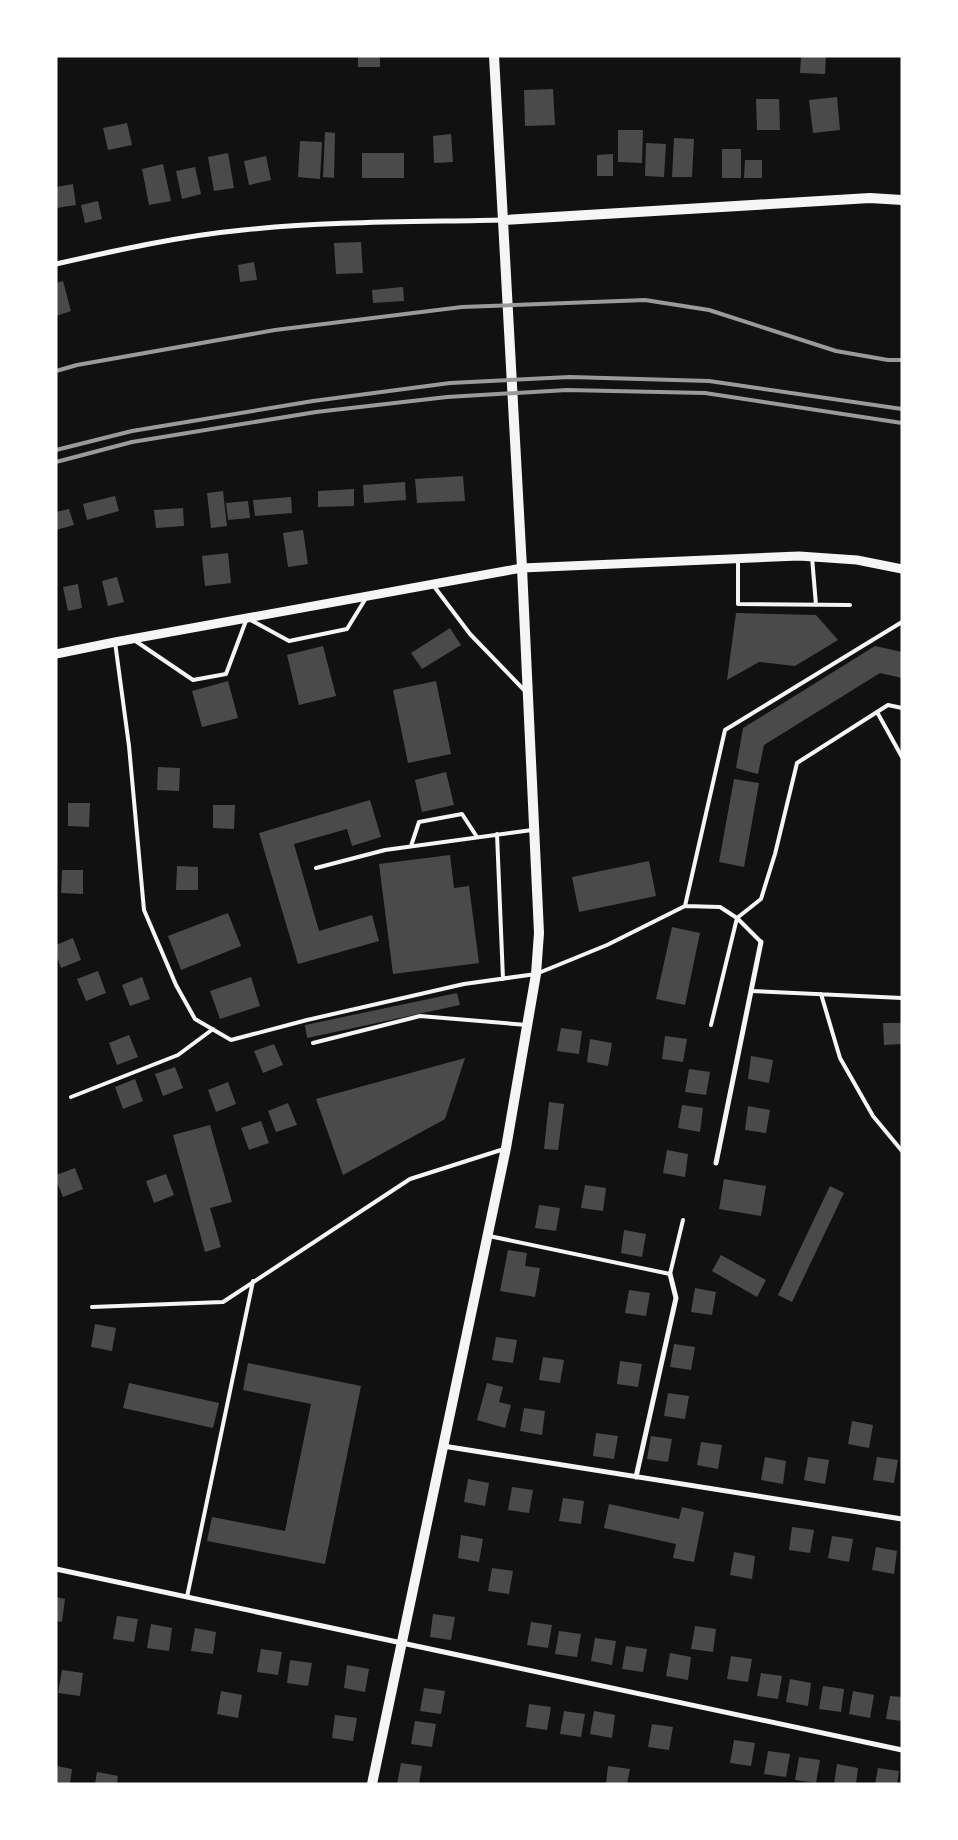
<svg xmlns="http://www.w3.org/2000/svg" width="958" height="1840" font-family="'Fira Sans',sans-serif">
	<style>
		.building { fill: #4a4a4a }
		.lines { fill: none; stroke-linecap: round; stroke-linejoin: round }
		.service { stroke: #f5f5f5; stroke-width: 4 }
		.minor { stroke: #f5f5f5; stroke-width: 5 }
		.tertiary { stroke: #f5f5f5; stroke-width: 9 }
		.secondary { stroke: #f5f5f5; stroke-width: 10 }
		.rail { stroke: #9a9a9a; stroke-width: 4 }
	</style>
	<rect width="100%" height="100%" fill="#111"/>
	<path class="building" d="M358,56H380V67H358Z
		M801,56H826L825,74L800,73Z
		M553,89L555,125L525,126L524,90Z
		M837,97L840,130L813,133L809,100Z
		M756,99H779L780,130H757Z
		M127,123L132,145L108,150L103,128Z
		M618,130H643L642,163L618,162Z
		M325,132L335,133L334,178L323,177Z
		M451,134L453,162L434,163L433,136Z
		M674,138L694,139L692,177H672Z
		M300,141L322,142L320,179L298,177Z
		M646,143L666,144L664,177L645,176Z
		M722,149H741V178H722Z
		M228,153L234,188L214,191L208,157Z
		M362,153H404V178H362Z
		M613,154V176H597V155Z
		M266,156L271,180L249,185L244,161Z
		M745,160H762V178H744Z
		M163,164L171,201L149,205L142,169Z
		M195,167L201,194L182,199L176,171Z
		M73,184L76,205L56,208V187Z
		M98,201L102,219L85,223L81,205Z
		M361,242L363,273L336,274L334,243Z
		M254,262L257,280L240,282L238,265Z
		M63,281L71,311L56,316V283Z
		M403,287L404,301L373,303L372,290Z
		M463,476L465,501L417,503L415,479Z
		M405,482L406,500L364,503L363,485Z
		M354,489V506L318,507V491Z
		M223,491L227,526L211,528L207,493Z
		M115,496L119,511L87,520L83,504Z
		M291,497L292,513L255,516L253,500Z
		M248,501L250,518L228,520L226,503Z
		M183,508L184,526L156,528L154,510Z
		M69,509L74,525L56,530V512Z
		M303,530L308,564L288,567L283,533Z
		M228,553L231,583L205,586L202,556Z
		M117,577L124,602L108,606L102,581Z
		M78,584L82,608L68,611L63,587Z
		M736,613L816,615L838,640L795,666L759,662L727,680Z
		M450,628L461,645L422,669L411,653Z
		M323,646L336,696L299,705L287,655Z
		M875,646L902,652V678L880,673L764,745L758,774L736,768L743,728Z
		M228,681L238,718L202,727L192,691Z
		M436,681L451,754L408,763L393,690Z
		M158,767L180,768L179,791L157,790Z
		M446,772L454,805L422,812L415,780Z
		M734,779L759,783L744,867L719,862Z
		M370,800L381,837L352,846L347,829L294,844L319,931L372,915L379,941L298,964L259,833Z
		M68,803H90L89,827L68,826Z
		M213,805H235L234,829L213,828Z
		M450,855L454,888L469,886L479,963L393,974L379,864Z
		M649,861L656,896L579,912L572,877Z
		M177,866L198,867V890H176Z
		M62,870H83V894L61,893Z
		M228,913L241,946L181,970L168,936Z
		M672,927L700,933L685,1005L656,999Z
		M73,938L81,960L61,968L56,954V945Z
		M98,971L106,993L86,1001L77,979Z
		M142,977L150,999L130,1006L122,985Z
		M251,977L260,1006L220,1019L210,991Z
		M457,993L460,1005L307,1038L305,1025Z
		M883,1023H902V1044L884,1045Z
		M561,1028L582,1031L579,1054L557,1051Z
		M129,1035L138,1057L117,1065L109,1043Z
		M665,1036L687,1039L683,1062L662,1059Z
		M590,1039L612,1043L608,1066L587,1062Z
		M274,1044L283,1065L263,1073L254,1051Z
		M751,1056L773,1060L769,1083L748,1079Z
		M465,1058L445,1119L343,1175L316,1099Z
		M175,1067L183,1088L163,1096L155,1074Z
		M689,1069L710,1072L706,1095L685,1092Z
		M135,1079L143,1101L123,1109L115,1087Z
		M228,1082L236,1104L216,1112L208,1090Z
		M549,1102L564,1104L558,1150L544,1149Z
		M288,1103L297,1125L276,1132L268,1111Z
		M682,1105L703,1108L700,1132L678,1128Z
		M748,1106L770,1110L766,1133L745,1130Z
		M261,1121L269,1143L249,1150L241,1128Z
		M210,1125L232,1202L210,1208L221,1247L205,1252L173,1135Z
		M667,1150L688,1154L685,1177L663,1173Z
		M75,1168L83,1189L63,1197L56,1180V1175Z
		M166,1174L174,1195L154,1203L146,1181Z
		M724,1179L766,1186L761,1216L719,1209Z
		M585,1185L606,1188L603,1211L581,1208Z
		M830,1186L844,1193L792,1302L778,1295Z
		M539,1205L560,1208L556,1231L535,1228Z
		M624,1230L646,1234L642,1257L621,1253Z
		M508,1250L527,1253L525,1266L540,1268L535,1297L500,1291Z
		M721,1255L766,1280L757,1297L712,1271Z
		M695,1288L716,1292L712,1315L691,1312Z
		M629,1290L650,1293L646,1316L625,1313Z
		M95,1324L116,1328L112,1351L91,1347Z
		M496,1337L517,1340L513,1363L492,1360Z
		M674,1344L695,1347L691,1370L670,1367Z
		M543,1357L564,1360L560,1383L539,1380Z
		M620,1361L642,1364L638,1387L617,1384Z
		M248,1363L361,1386L325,1564L207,1541L212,1517L285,1531L311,1404L243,1390Z
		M129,1383L219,1403L213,1428L123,1408Z
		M487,1383L503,1387L499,1402L511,1405L505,1428L477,1420Z
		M668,1393L689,1396L685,1419L664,1416Z
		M524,1408L545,1411L542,1435L520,1431Z
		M852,1421L873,1425L869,1448L848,1444Z
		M596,1433L618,1436L614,1459L593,1456Z
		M651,1436L672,1439L668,1462L647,1459Z
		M701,1442L722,1445L718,1469L697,1465Z
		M765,1457L786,1461L783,1484L761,1480Z
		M808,1457L829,1460L825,1484L804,1480Z
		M877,1457L898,1460L894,1483L873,1480Z
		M468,1479L489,1483L485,1506L464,1502Z
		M512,1487L533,1490L529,1513L508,1510Z
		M563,1498L584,1501L581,1524L559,1521Z
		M609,1504L679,1519L682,1507L704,1512L694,1562L673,1558L676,1544L604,1528Z
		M792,1527L814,1530L810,1553L789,1550Z
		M461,1535L483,1539L479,1562L458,1558Z
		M832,1536L853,1539L849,1562L828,1558Z
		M876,1547L897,1551L894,1574L872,1570Z
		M734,1552L755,1556L752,1579L730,1575Z
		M492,1568L513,1571L509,1594L488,1591Z
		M56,1597L65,1599L62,1622L56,1621Z
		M433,1614L455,1617L451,1640L430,1637Z
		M117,1616L138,1619L134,1642L113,1639Z
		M531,1622L552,1625L548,1648L527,1645Z
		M151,1624L172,1628L169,1651L147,1648Z
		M695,1626L716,1629L713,1652L691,1649Z
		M195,1628L216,1632L213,1654L191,1651Z
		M559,1631L581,1634L577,1657L555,1654Z
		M595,1638L616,1641L612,1665L591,1661Z
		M626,1646L647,1649L643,1672L622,1669Z
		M261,1649L282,1652L278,1675L257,1672Z
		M670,1653L691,1657L688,1680L666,1676Z
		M731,1656L752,1659L748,1682L727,1679Z
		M290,1660L312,1663L308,1686L287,1683Z
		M347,1665L369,1669L365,1692L344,1688Z
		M62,1670L83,1673L80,1696L58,1693Z
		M761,1673L782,1676L778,1699L757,1696Z
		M790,1679L811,1683L808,1706L786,1702Z
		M823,1686L844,1689L841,1712L819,1709Z
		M424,1688L445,1691L441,1714L420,1711Z
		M221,1691L242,1695L238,1718L217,1714Z
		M853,1691L874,1695L870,1718L849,1714Z
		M890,1696L902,1697V1721L886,1719Z
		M529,1704L551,1707L547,1730L526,1727Z
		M564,1711L585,1714L581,1737L560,1734Z
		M594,1711L615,1715L612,1738L590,1734Z
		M335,1715L357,1718L353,1741L332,1738Z
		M415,1721L436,1724L432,1747L411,1744Z
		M652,1724L673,1727L669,1750L648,1747Z
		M734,1740L755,1743L751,1766L730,1763Z
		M768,1751L790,1754L786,1777L764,1774Z
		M799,1757L820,1760L816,1783L795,1780Z
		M401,1763L422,1766L419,1784H397Z
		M837,1764L858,1768L856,1784H834Z
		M56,1766L72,1769L70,1784H56Z
		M608,1766L630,1769L627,1784H606Z
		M878,1768L899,1771L897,1784H875Z
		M97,1772L118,1776L117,1784H95Z"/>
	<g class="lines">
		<path class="service" d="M812,557L816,605
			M738,559V604L850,605
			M433,585L470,634L526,692
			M134,640L193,680L226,674L247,618L289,641L347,629L366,598
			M115,642L129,746L144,910L176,985L195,1019L231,1040L307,1020L464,984L536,974L607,945L685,906L720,907L737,918L761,942
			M877,712L902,757
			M497,834L503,979
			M411,846L419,822L462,814L477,837
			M316,868L385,850L532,830
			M685,906L725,730L902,622
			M751,991L902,998
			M821,994L840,1058L873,1116L902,1151
			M711,1025L737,918L761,899L775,854L797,763L888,705L902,708
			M313,1043L420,1016L527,1025
			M71,1097L178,1055L213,1029
			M489,1236L670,1274L683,1220
			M92,1307L223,1302L410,1179L504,1149
			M187,1597L253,1281"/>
		<path class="minor" d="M56,264C118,250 180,236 243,230C329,221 417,222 504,220
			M716,1163L761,942
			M443,1446L902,1519
			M636,1477L676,1298L670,1274
			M56,1569L902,1750"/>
		<path class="tertiary" d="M56,654L115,642L522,568L799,556L857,560L902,569"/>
		<path class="secondary" d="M504,220L870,198L902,200
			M372,1784L506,1148L536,974L539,933L522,568L494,56"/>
		<path class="rail" d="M56,371L77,365L275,330L462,307L645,300L709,310L836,351L888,360H902
			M56,450L132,431L313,401L450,383L570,377L709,381L902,409
			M56,462L132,442L316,412L447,397L567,390L705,393L902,423"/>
	</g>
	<rect width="958" height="1840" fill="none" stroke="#ffffff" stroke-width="115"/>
</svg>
